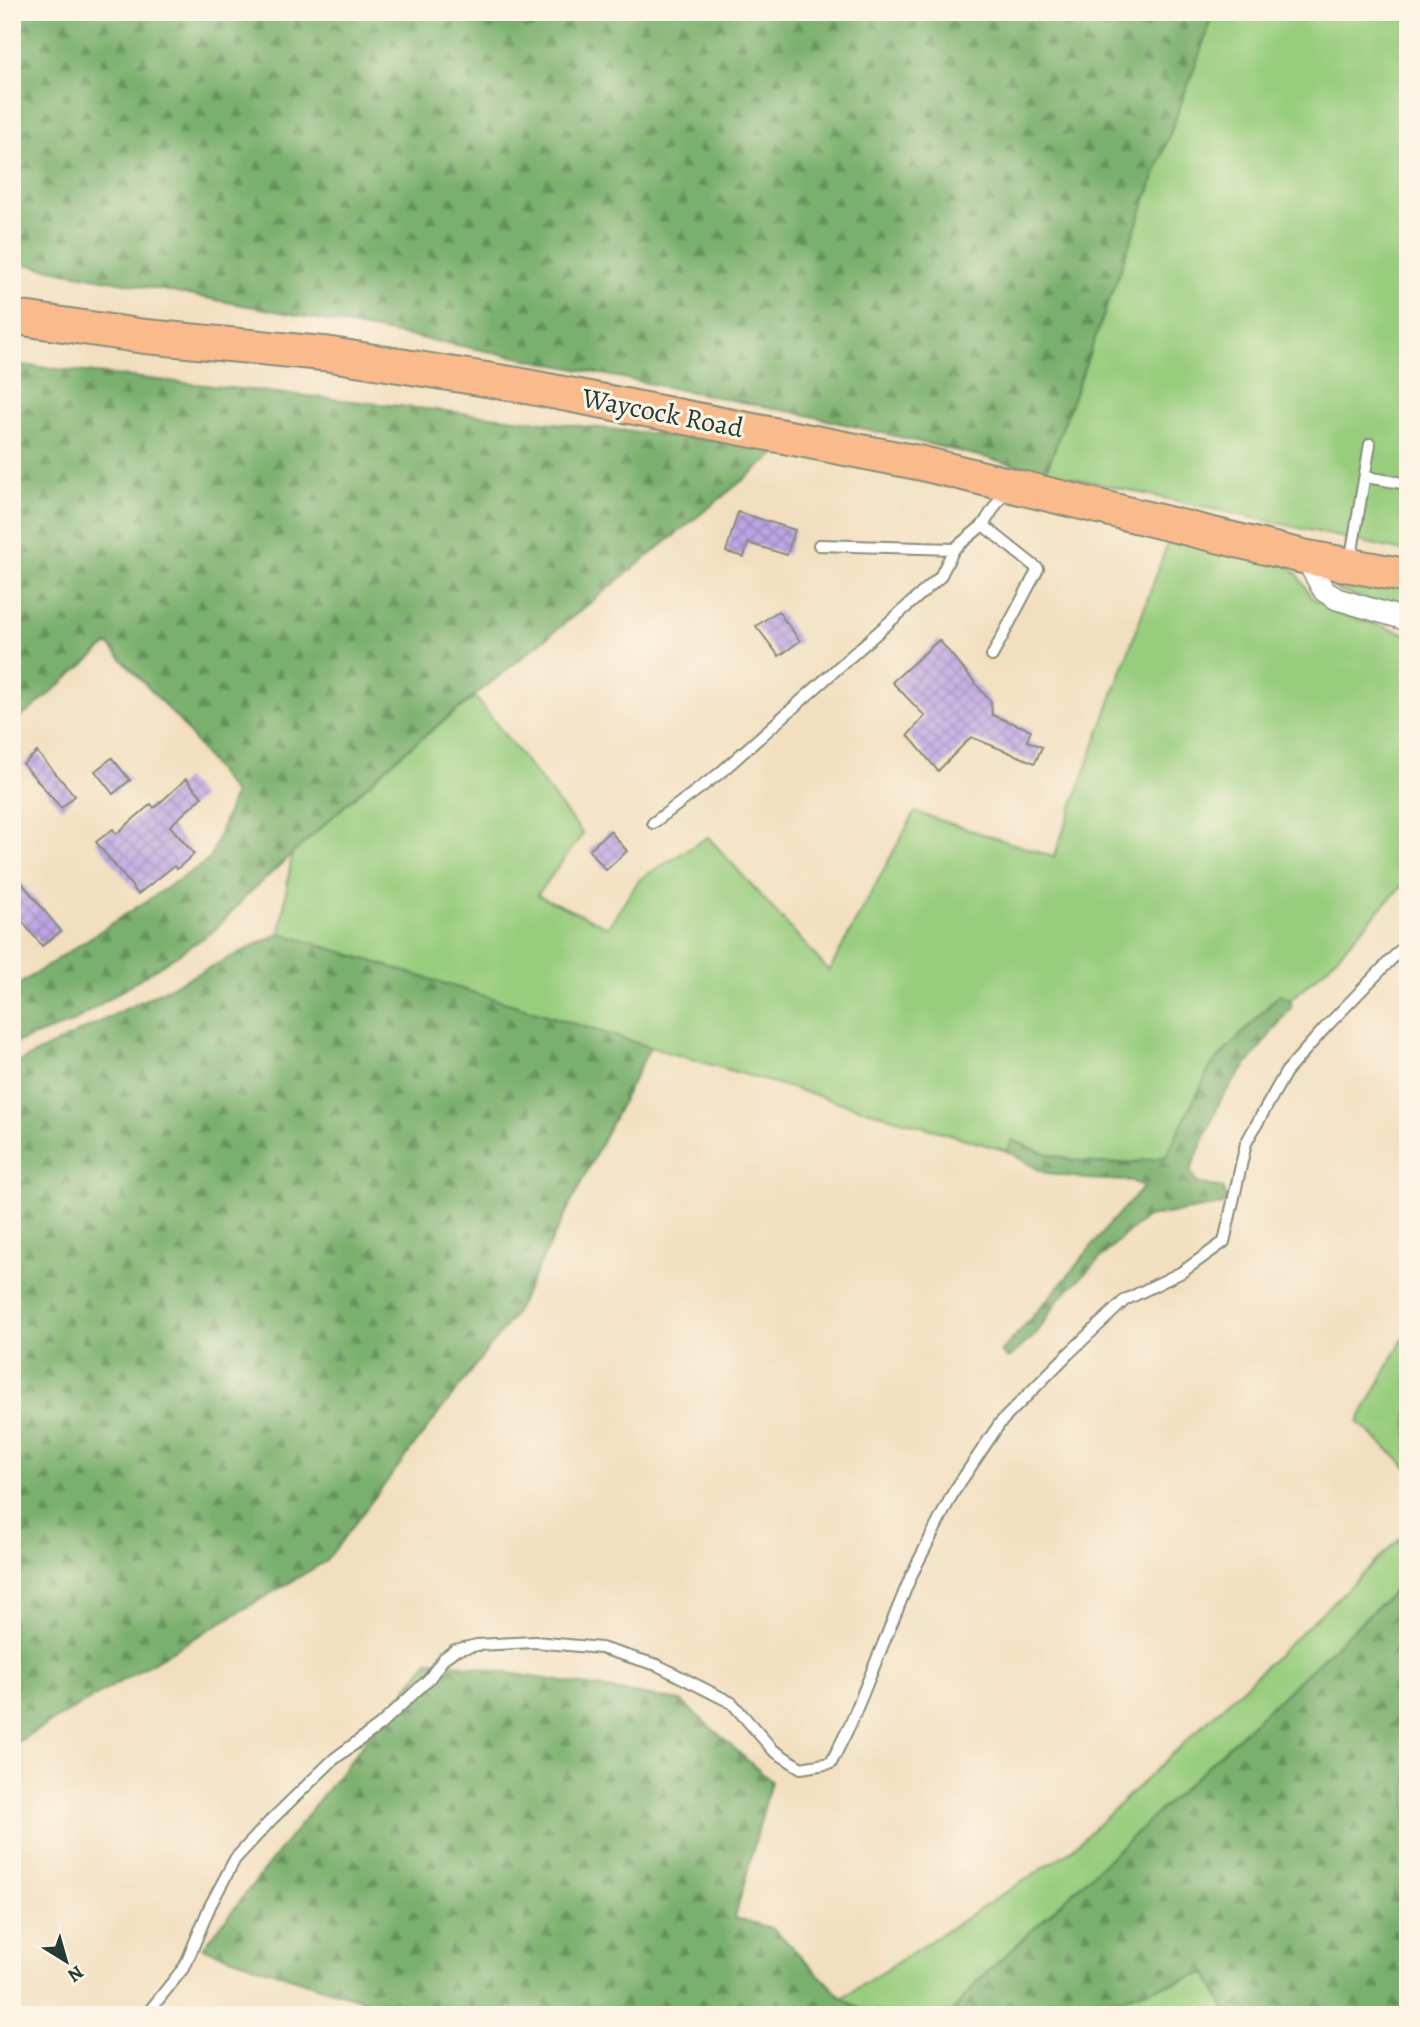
<svg xmlns="http://www.w3.org/2000/svg" width="1420" height="2027" font-family="Alegreya,serif">
	<style>
		.green { fill: #99cd7e; stroke: #5c8559; stroke-width: 2 }
		.forest { fill: url(#forest-firs); stroke: #4c7650; stroke-width: 2 }
		.building { fill: url(#building-cross-hatch) }
		.lines { fill: none; stroke-linecap: round; stroke-linejoin: round }
		.service-casing { stroke: #888e7a; stroke-width: 14 }
		.minor-casing { stroke: #888e7a; stroke-width: 24 }
		.primary-casing { stroke: #888e7a; stroke-width: 37 }
		.service { stroke: #fff; stroke-width: 10 }
		.minor { stroke: #fff; stroke-width: 21 }
		.primary { stroke: #fabb8c; stroke-width: 33 }
		.labels { text-anchor: middle; stroke-width: 6; stroke-linejoin: round; paint-order: stroke }
		.street-label { font-size: 28px; fill: #1f3d34; stroke: #fcf5e5 }
	</style>
	<defs>
		<pattern id="forest-firs" width="22" height="20" patternUnits="userSpaceOnUse" patternTransform="scale(1.75)"><rect width="22" height="20" fill="#7ab06d"/><path d="M5 1l3.5 6h-7zM16 11l3.5 6h-7z" fill="#63905a"/></pattern>
		<pattern id="building-cross-hatch" width="8" height="8" patternUnits="userSpaceOnUse" patternTransform="scale(1.75)"><rect width="8" height="8" fill="#bca5e4"/><path d="M0 0l8 8M0 8l8-8" fill="none" stroke="#9888ba"/></pattern>
	</defs>
	<rect width="100%" height="100%" fill="#fcf5e5"/>
	<filter id="ink" filterUnits="userSpaceOnUse"><feTurbulence type="fractalNoise" baseFrequency=".0143" numOctaves="2"/><feDisplacementMap in="SourceGraphic" scale="14" xChannelSelector="R" yChannelSelector="G"/><feConvolveMatrix kernelMatrix="1 2 1 2 8 2 1 2 1" color-interpolation-filters="sRGB"/></filter>
	<filter id="wash" filterUnits="userSpaceOnUse"><feTurbulence type="fractalNoise" baseFrequency=".00686" numOctaves="4" result="noise"/><feDisplacementMap in="SourceGraphic" scale="28" xChannelSelector="R" yChannelSelector="G"/><feGaussianBlur stdDeviation="1.57" result="paint"/><feColorMatrix in="noise" values="0 0 0 0 0 0 0 0 0 0 0 0 0 0 0 0 0 1.4 0 .05"/><feComposite in="paint" operator="in"/></filter>
	<g filter="url(#wash)">
		<rect width="100%" height="100%" fill="#f2dfbf"/>
		<path class="green" d="M1212,12H1408V552L1046,472L1207,33Z
			M1170,537L1286,564L1298,575L1311,597L1337,613L1408,634V879L1328,966L1290,1000L1280,994L1211,1066L1167,1156C1156,1158 1145,1163 1135,1163C1094,1167 1050,1158 1013,1140L1007,1151L650,1047L280,933L292,854L398,757L475,697L583,834L537,895L608,927L640,879L708,837L829,971L915,812L1054,857Z
			M1333,576L1408,584V612L1339,591L1330,584Z
			M1408,1329V1468L1358,1422Z
			M1408,1531V1578L981,1978L950,2015H905L862,2010L842,1998L1070,1851Z
			M1207,1973L1228,2015H1061Z"/>
		<path class="forest" d="M12,12H1212L1207,33L1046,472L807,415L457,345L12,262Z
			M12,364L783,448L398,757L246,896L214,931L71,1023L12,1044V989L210,859L234,794L181,723L108,644L28,712L12,722Z
			M280,933L650,1047L514,1315L326,1561L12,1745V1065Z
			M1280,994L1290,1000L1292,1006L1222,1097L1190,1171L1197,1183L1223,1188L1228,1204L1147,1217L1117,1242L1059,1299L1035,1335L1008,1359L1001,1352L1062,1283L1112,1221L1143,1188L1132,1181L1086,1179L1043,1172L1007,1151L1012,1140C1063,1164 1112,1170 1166,1156L1211,1066Z
			M1408,1578V2015H1228L1207,1973L1061,2015H950L981,1978Z
			M429,1660L681,1701L771,1781L735,1918L774,1929L842,1998L862,2010L905,2015H414L313,1985L203,1948Z"/>
		<g id="blocks">
			<path class="building" d="M738,512L795,530L787,555L748,543L744,557L726,552Z
				M778,611L800,641L779,656L756,626Z
				M939,640L991,702L992,715L1031,730L1027,741L1042,747L1035,763L971,737L938,771L908,735L925,716L892,682Z
				M37,752L75,796L61,808L23,764Z
				M112,758L130,780L113,794L95,771Z
				M186,779L202,797L170,826L194,854L177,869L174,866L138,894L96,842L113,829L116,834L151,804L154,808Z
				M610,831L627,851L606,870L589,850Z
				M12,871L61,931L42,946L12,909Z"/>
		</g>
	</g>
	<g filter="url(#ink)">
		<use href="#blocks" fill-opacity="0" stroke="#888e7a" stroke-width="2"/>
		<g class="lines">
			<g class="service-casing">
				<path id="service" d="M1366,477L1408,484
					M819,545L954,549L983,525
					M1350,563L1370,444
					M992,656L1038,569L983,525L1006,489
					M653,823L720,773L940,577L954,549
					M147,2014L185,1966L210,1906L235,1859L271,1820L334,1759L380,1725L429,1679L444,1658L455,1650L477,1645L535,1642L601,1648L657,1665L732,1703L773,1750L801,1768L831,1763L850,1725L911,1576L953,1493L1000,1423L1068,1354L1125,1300L1182,1272L1224,1242L1246,1143L1286,1072L1324,1029L1408,942"/>
			</g>
			<g class="minor-casing">
				<path id="minor" d="M1305,557L1324,591L1337,599L1408,620"/>
			</g>
			<g class="primary-casing">
				<path id="primary" d="M12,317L141,336L328,354L514,384L920,463L1305,557L1408,576"/>
			</g>
			<use href="#service" class="service"/>
			<use href="#minor" class="minor"/>
			<use href="#primary" class="primary"/>
		</g>
	</g>
	<g class="labels">
		<g class="street-label">
			<text transform="translate(663 412) rotate(11)" y="10">Waycock Road</text>
		</g>
	</g>
	<rect width="1420" height="2027" fill="none" stroke="#fcf5e5" stroke-width="42"/>
	<g transform="translate(66 1961) rotate(143)" stroke="#fcf5e5" stroke-width="5" paint-order="stroke">
	<path d="M0-5L12 26L0 18L-12 26Z" fill="#1f3d34"/>
	<text y="-10" font-size="19" font-weight="bold" text-anchor="middle" fill="#1f3d34">N</text>
	</g>
</svg>
